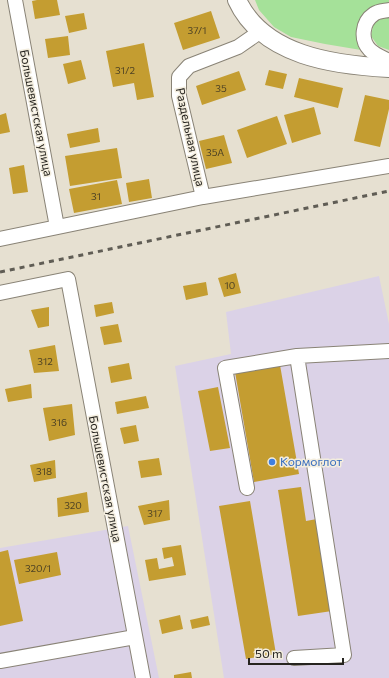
<svg xmlns="http://www.w3.org/2000/svg" width="389" height="678" font-family="Commissioner,sans-serif">
	<style>
		.industrial { fill: #dbd2e7 }
		.green { fill: #a5e199 }
		.building { fill: #c49d31 }
		.lines { fill: none; stroke-linecap: round; stroke-linejoin: round }
		.minor-casing { stroke: #898376; stroke-width: 16 }
		.major-casing { stroke: #898376; stroke-width: 20 }
		.minor { stroke: #fff; stroke-width: 14 }
		.major { stroke: #fff; stroke-width: 18 }
		.rail { stroke: #605d55; stroke-width: 3; stroke-dasharray: 5 5; stroke-linecap: butt }
		.shop-dot { fill: #3f7fe0; stroke: #f3edde; stroke-width: 1.5 }
		.labels { text-anchor: middle; stroke-width: 3; stroke-linejoin: round; paint-order: stroke }
		.number-label { font-size: 10px; fill: #4e4224 }
		.street-label { font-size: 12px; fill: #26241f; stroke: #f3edde }
		.shop-label { font-size: 12px; fill: #366cbe; stroke: #f3edde; text-anchor: start }
	</style>
	<rect width="100%" height="100%" fill="#e6e0d1"/>
	<path class="industrial" d="M379,276L389,324V678H224L175,366L231,354L226,312Z
		M128,526L159,678H0V548Z"/>
	<path class="green" d="M255,0H389V4L359,34L361,50L325,44L291,37L274,27L259,10Z
		M389,17V50L378,46L371,36L374,21Z"/>
	<path class="building" d="M37,0H57L60,15L35,19L32,1Z
		M211,11L220,38L183,50L174,23Z
		M84,13L87,29L69,33L65,16Z
		M68,36L70,55L48,58L45,39Z
		M144,43L154,97L137,100L134,83L113,87L106,51Z
		M81,60L86,79L68,84L63,64Z
		M269,70L287,74L283,89L265,85Z
		M239,71L246,90L202,105L196,86Z
		M299,78L343,88L338,108L294,97Z
		M365,95L389,100V109L380,147L354,141Z
		M314,107L321,134L292,143L284,115Z
		M6,113L10,132L0,134V115Z
		M277,116L287,144L247,158L237,130Z
		M98,128L100,142L70,148L67,134Z
		M224,135L232,163L206,169L199,141Z
		M117,148L122,178L70,186L65,156Z
		M24,165L28,192L13,194L9,168Z
		M149,179L152,198L129,202L126,183Z
		M117,180L122,204L74,213L69,189Z
		M236,273L241,293L224,297L218,278Z
		M206,282L208,295L186,300L183,286Z
		M112,302L114,313L96,317L94,305Z
		M49,307V326L38,328L31,310Z
		M118,324L122,342L104,345L100,327Z
		M55,345L59,371L34,373L29,350Z
		M129,363L132,379L111,383L108,367Z
		M280,365L299,474L254,482L235,372Z
		M31,384L32,398L8,402L5,389Z
		M218,387L230,448L210,451L198,391Z
		M146,396L149,408L117,414L115,402Z
		M72,404L75,435L49,441L43,408Z
		M136,425L139,441L124,444L120,428Z
		M159,458L162,475L141,478L138,461Z
		M55,460L56,478L34,482L30,465Z
		M301,487L306,521L317,519L332,611L298,616L278,490Z
		M87,492L89,512L58,517L57,498Z
		M169,500L170,520L144,525L138,506Z
		M250,501L276,654L246,659L219,506Z
		M181,545L186,575L149,581L145,560L157,558L159,569L174,566L172,557L164,559L162,548Z
		M8,550L23,621L0,626V552Z
		M57,552L61,575L19,584L14,560Z
		M180,615L183,629L162,634L159,620Z
		M208,616L210,625L192,629L190,620Z
		M191,672L192,678H174V675Z"/>
	<g class="lines">
		<g class="minor-casing">
			<path id="minor" d="M15,0L57,227
				M389,10C384,11 378,11 374,14C362,22 360,40 370,50C375,55 383,58 389,61
				M203,197L179,96V77L189,66L238,47L261,31
				M0,239L203,197L389,166
				M0,293L68,279L143,678
				M247,488L225,368L297,356L389,351
				M294,658L344,655L297,356
				M0,661L135,637"/>
		</g>
		<g class="major-casing">
			<path id="major" d="M237,0C263,56 334,65 389,68"/>
		</g>
		<use href="#minor" class="minor"/>
		<use href="#major" class="major"/>
		<path class="rail" d="M0,272L389,191"/>
	</g>
	<circle class="shop-dot" cx="272" cy="462" r="4"/>
	<g class="labels">
		<g class="number-label">
			<text x="197" y="34">37/1</text>
			<text x="125" y="74">31/2</text>
			<text x="221" y="92">35</text>
			<text x="215" y="156">35А</text>
			<text x="96" y="200">31</text>
			<text x="230" y="289">10</text>
			<text x="45" y="365">312</text>
			<text x="59" y="426">316</text>
			<text x="44" y="475">318</text>
			<text x="73" y="509">320</text>
			<text x="155" y="517">317</text>
			<text x="38" y="572">320/1</text>
		</g>
		<g class="street-label">
			<text transform="translate(36 113) rotate(79)" y="4">Большевистская улица</text>
			<text transform="translate(190 137) rotate(78)" y="4">Раздельная улица</text>
			<text transform="translate(105 479) rotate(79)" y="4">Большевистская улица</text>
		</g>
		<g class="shop-label">
			<text x="280" y="466">Кормоглот</text>
		</g>
	</g>
	<path d="M249 658v6h94v-6" fill="none" stroke="#26241f" stroke-width="2"/>
	<text x="255" y="658" font-size="12" fill="#26241f" stroke="#f3edde" stroke-width="3" paint-order="stroke">50 m</text>
</svg>
